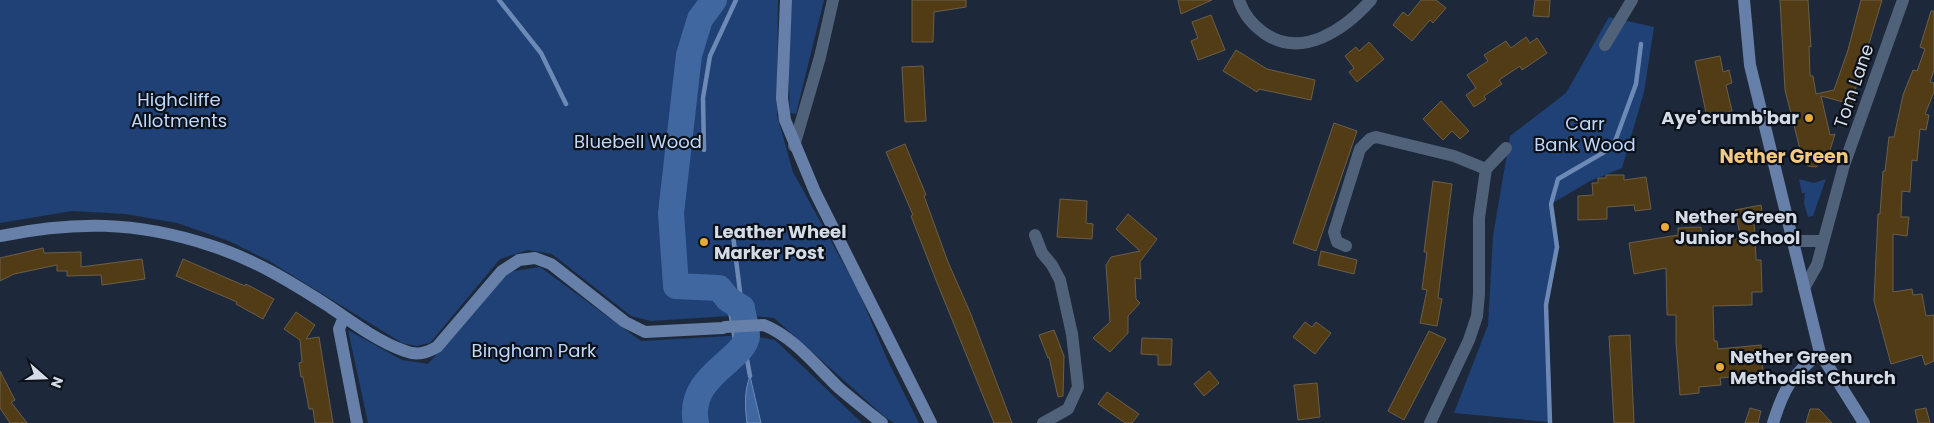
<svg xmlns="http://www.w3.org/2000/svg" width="1934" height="423" font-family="Poppins,sans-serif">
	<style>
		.green { fill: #1f4175 }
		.water { fill: #4167a1; stroke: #6d8ab6 }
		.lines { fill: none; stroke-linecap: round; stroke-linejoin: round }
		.stream { stroke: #6d8ab6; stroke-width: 4.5 }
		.river { stroke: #4167a1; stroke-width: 26 }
		.building { fill: #523c16; stroke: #6b5e49 }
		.street { stroke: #50617a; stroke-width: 12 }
		.secondary { stroke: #6680a9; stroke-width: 12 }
		.poi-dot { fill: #e8ab37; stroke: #0c1119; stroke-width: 2 }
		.labels { text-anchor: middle; stroke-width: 4.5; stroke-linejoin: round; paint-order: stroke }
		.street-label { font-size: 18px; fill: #d4dce7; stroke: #0c1119 }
		.park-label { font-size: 18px; fill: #c0d7f8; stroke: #0c1119 }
		.poi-label { font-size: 18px; font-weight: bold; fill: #d4dce7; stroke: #0c1119; text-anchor: start }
		.neighbourhood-label { font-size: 19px; font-weight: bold; fill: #f3c983; stroke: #0c1119 }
	</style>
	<rect width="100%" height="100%" fill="#1d293a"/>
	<path class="green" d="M0,0H778L777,115L793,172L858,290L887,359L919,423H894L885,417L774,318L744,315L651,321L631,316L552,254L528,250L500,259L430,343L416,346L402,343L269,261L229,241L177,223L126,214L72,211L0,223Z
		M792,0H824L796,114L790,113L788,59Z
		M1609,17L1654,27L1644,92L1622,168L1590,181L1551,204L1557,247L1546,305L1549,422L1454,413L1488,325L1493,236L1510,136L1566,93Z
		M1799,179L1814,183L1826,179L1813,216L1808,217L1804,203L1805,193H1802Z
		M540,267L641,341L746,335L775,340L862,423H368L348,330L402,360L428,364L508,272Z"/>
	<path class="water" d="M750,376L761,423H747C745,407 744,392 750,376Z"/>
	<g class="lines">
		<path class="stream" d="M499,0L541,53L566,104
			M704,150L703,98L710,56L736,0
			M733,235L742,308
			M744,343L750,376
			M725,362L735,340L728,299
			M1550,423L1546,305L1557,247L1551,204L1558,179L1613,147L1636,84L1641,44"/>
		<path class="river" d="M696,423C686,376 745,360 747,336C747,327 743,317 742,308L728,299L719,288L676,286L671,213L689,55L700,19L714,0"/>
	</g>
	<path class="building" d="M912,0H966V7L934,12L933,42H912Z
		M1178,0H1212L1181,14Z
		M1421,0H1436L1446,8L1433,23L1430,20L1412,41L1393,25L1403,12L1408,16Z
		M1535,0H1550L1549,17L1533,16Z
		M1780,0H1808L1811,47L1809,46L1810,76H1813L1816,94L1834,90L1848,50L1861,0H1882L1851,104L1821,96L1830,135L1835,134L1828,157L1816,167L1808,166L1803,161L1785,90Z
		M1931,11H1934V70L1930,82L1934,83V92L1925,114L1929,115L1926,130L1920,129L1917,161L1912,160L1910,192L1902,191L1901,217H1909L1907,236L1893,234V292L1912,289L1913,295L1922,294L1926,316L1934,315V361L1925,365L1922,355L1891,364L1874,301L1878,214H1880L1883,171H1885L1889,137H1894L1903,95L1913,70L1917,71L1925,49L1920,47Z
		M1211,15L1225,50L1198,60L1191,41L1198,38L1192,22Z
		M1526,37L1530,43L1537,38L1547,53L1522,70L1520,66L1499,80L1502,84L1484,96L1486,99L1474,107L1466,95L1476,88L1467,75L1488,61L1484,55L1506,41L1511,48Z
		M1369,42L1384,59L1357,82L1349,72L1354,68L1345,56L1356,47L1359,51Z
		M1236,50L1267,69L1315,80L1311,100L1259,89L1257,92L1223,71Z
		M1720,56L1723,72L1729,70L1732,83L1726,85L1732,111L1707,117L1695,61Z
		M923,66L926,121L905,122L902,67Z
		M1441,101L1469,131L1460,139L1452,131L1443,140L1423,119Z
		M1334,123L1357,131L1316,251L1293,243Z
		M905,144L926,195L924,196L948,262L970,312L1012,423H994L936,280L911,216L913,215L886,152Z
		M1606,175H1624V180L1646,177L1651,209L1635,211L1634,205L1607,207V219L1578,220V196L1593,195L1592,183H1598V178H1606Z
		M1433,181L1452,184L1438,298L1442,299L1437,326L1420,323L1427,290L1422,289L1427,252H1424Z
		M1060,199L1087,201L1086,223L1093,224L1092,239L1057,237Z
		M1761,205L1763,218L1754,220L1756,260H1761L1762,292H1752V305L1713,306L1714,341H1717L1718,349L1761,345L1763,374L1720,378L1721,385L1699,387V393L1680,395L1676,342V315H1667L1666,268L1634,274L1629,243L1678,235V228L1701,227L1702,240L1741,239L1735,210Z
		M1128,214L1157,239L1140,262L1141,279L1135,278L1136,299L1140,303L1128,316V333L1110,352L1093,338L1110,322L1106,265L1111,257L1140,251L1116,229Z
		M43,248L44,253L81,252V267L142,259L145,279L102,285L101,275L67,276V271H57V265L14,274L0,281V258Z
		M1321,251L1357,260L1354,274L1318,265Z
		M183,259L245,286L246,284L274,299L263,319L236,304L237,302L176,276Z
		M296,312L315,325L306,339L319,337L333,423H315L313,409H309L303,377H301L299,363L302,362L300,340L284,329Z
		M1305,322L1312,327L1316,322L1331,333L1315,354L1293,337Z
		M1054,330L1064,356L1063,396L1058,397L1049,357L1048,358L1039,335Z
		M1429,331L1446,339L1404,420L1388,411Z
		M1630,335L1634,423H1614L1609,336Z
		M1142,338L1172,339L1171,365H1158V355L1141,354Z
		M0,371L15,400L11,402L27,423H10L0,408Z
		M1209,371L1219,383L1204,396L1194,384Z
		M1317,383L1320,417L1298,420L1294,385Z
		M1107,392L1139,414L1132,423H1125L1098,404Z
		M1750,408L1761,411L1758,423H1745Z
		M1926,408L1930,423H1918L1915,410Z
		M1810,409H1819L1832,423H1806Z"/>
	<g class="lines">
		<path class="street" d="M1239,0C1244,15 1252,24 1264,33C1302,60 1345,29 1371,0
			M1605,45L1632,0
			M794,146L820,57L833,0
			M1035,235L1042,253L1052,265L1060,280L1072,334L1078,387L1068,409L1043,423
			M1793,241H1822
			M1346,246L1337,242L1334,232L1360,149L1370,139L1376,137L1454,156L1486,169
			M1804,288L1817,265L1844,165L1903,0
			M1430,423L1469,340L1477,316L1479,294V218L1486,169L1506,148"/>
		<path class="secondary" d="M786,0L782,98L785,120L815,192L931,423
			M1744,0L1750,65L1820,353L1864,423
			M0,236C75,221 135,221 209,245C254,259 291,282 330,307C353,323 379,342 405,351C417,356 426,353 437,347L502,271L519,260L535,258L551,264L625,322L645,332L723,328
			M344,317L339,329L357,423
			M725,327L764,325C794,337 817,367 839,388C853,400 867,411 882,423
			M1773,423C1784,388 1791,376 1820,353"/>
	</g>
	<g class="poi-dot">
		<circle cx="1809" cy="118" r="5"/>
		<circle cx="1665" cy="227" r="5"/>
		<circle cx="704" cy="242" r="5"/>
		<circle cx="1720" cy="367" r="5"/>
	</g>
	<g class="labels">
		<g class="street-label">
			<text transform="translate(1854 86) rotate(-71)" y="6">Tom Lane</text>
		</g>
		<g class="park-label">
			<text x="179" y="106">Highcliffe<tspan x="179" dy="21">Allotments</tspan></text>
			<text x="1585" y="130">Carr<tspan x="1585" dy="21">Bank Wood</tspan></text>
			<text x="638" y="148">Bluebell Wood</text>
			<text x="534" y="357">Bingham Park</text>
		</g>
		<g class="poi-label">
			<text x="1799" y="124" text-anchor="end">Aye'crumb'bar</text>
			<text x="1675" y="223">Nether Green<tspan x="1675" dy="21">Junior School</tspan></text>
			<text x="714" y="238">Leather Wheel<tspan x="714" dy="21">Marker Post</tspan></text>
			<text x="1730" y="363">Nether Green<tspan x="1730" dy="21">Methodist Church</tspan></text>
		</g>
		<g class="neighbourhood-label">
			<text x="1784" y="163">Nether Green</text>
		</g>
	</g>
	<g transform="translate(45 378) rotate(110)" stroke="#0c1119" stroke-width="4" paint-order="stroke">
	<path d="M0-4L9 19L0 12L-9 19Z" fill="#d4dce7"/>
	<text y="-8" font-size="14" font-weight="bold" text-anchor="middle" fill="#d4dce7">N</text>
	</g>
</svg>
